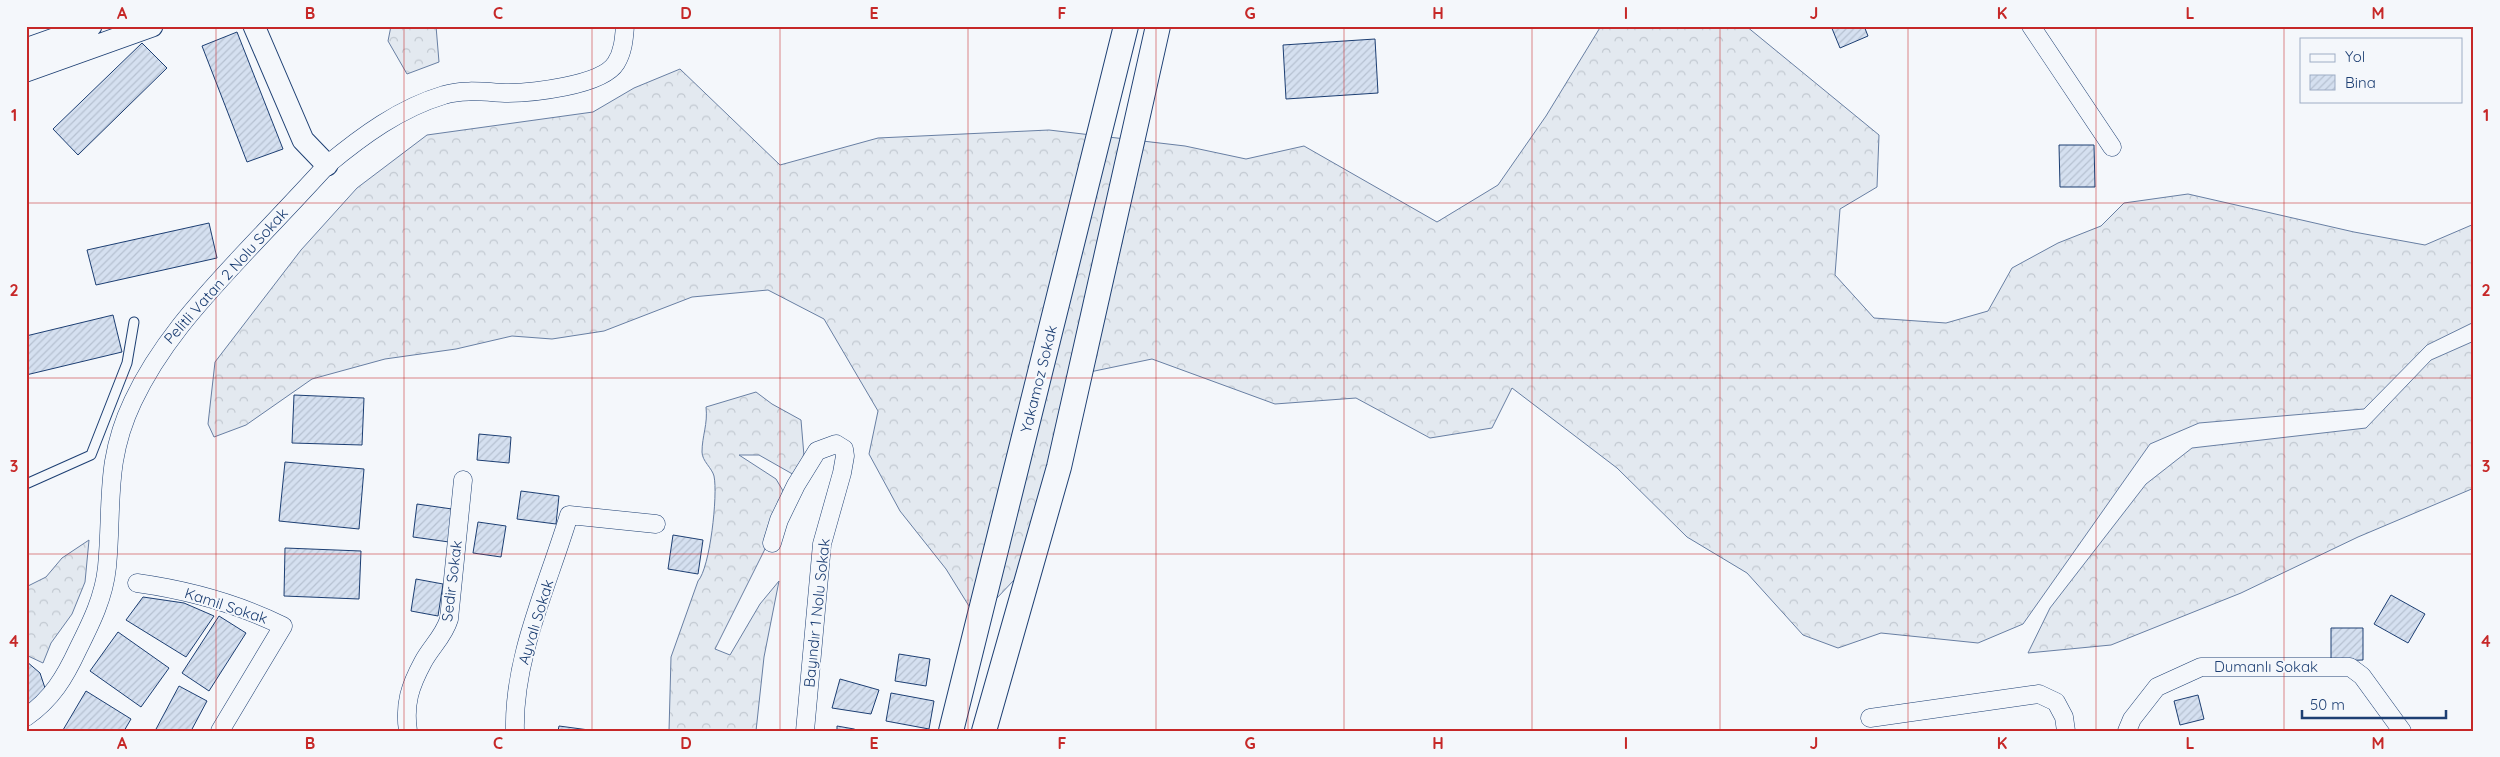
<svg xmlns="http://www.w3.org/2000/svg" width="2500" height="757" font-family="Quicksand,sans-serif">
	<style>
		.forest { fill: url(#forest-crowns); stroke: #687fa3 }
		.building { fill: url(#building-hatch); stroke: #1d3f73 }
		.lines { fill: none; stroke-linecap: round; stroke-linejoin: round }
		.service-casing { stroke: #1d3f73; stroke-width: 11 }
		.minor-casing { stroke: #1d3f73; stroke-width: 19 }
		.tertiary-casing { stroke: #1d3f73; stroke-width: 23 }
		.secondary-casing { stroke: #1d3f73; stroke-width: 26 }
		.service { stroke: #f4f7fb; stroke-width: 9 }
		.minor { stroke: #f4f7fb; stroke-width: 18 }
		.tertiary { stroke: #f4f7fb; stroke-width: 21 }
		.secondary { stroke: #f4f7fb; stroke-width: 24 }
		.grid { fill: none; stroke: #c62828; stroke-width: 1; stroke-opacity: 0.55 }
		.labels { text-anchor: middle; stroke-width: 4; stroke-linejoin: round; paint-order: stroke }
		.street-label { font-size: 15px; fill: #1d3f73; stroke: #f4f7fb }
		.neatline { fill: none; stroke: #c62828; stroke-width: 2 }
		.grid-label { font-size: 16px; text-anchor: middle; font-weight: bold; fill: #c62828 }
	</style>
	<defs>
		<pattern id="forest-crowns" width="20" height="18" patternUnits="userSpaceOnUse" patternTransform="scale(1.25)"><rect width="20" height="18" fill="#e3e9f0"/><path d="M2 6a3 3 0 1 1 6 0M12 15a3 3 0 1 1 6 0" fill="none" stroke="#c2c9d1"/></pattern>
		<pattern id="building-hatch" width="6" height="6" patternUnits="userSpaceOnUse" patternTransform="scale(1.25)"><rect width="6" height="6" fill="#d5e0f0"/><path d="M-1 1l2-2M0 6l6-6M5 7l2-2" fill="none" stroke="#b6c1d1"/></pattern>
	</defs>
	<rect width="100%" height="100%" fill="#f4f7fb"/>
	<path class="forest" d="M391,26H436L439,62L407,74L388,41Z
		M1601,26H1746L1879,135L1877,187L1840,209L1835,275L1874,318L1946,323L1988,311L2012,268L2058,243L2101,226L2124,203L2188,194L2354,232L2425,245L2474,224V322L2427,345L2364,409L2199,423L2150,444L2023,624L1978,643L1881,633L1838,648L1803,635L1747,573L1687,537L1617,468L1512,388L1492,428L1430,438L1356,398L1275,404L1152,359L1085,373L1044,481L1015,579L977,619L946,569L900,511L869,454L878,411L824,319L768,290L692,297L604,331L552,339L512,336L456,349L385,359L312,379L246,425L214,437L208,424L215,362L301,250L357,188L427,135L593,112L634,88L680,69L780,165L878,138L1049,130L1185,146L1246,159L1304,146L1437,222L1498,185L1546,116Z
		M2474,341V488L2358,537L2241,593L2111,645L2028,653L2050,608L2146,484L2192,448L2366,428L2431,360Z
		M756,392L772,404L801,420L804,456L796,476L759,455H739L776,479L789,501L715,649L730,655L760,604L779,581L764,657L756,731H669L671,657L698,581C710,568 718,495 714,476C712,468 702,461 702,452C702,436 708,424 706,407Z
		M89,540L85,582L72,614L51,643L43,663L26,655V587L46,577L62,558Z"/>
	<path class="building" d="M1831,26H1864L1868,36L1840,48Z
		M237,32L283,149L247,162L202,46Z
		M1375,39L1378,93L1286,99L1283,45Z
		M142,43L167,68L78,155L53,129Z
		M2059,145H2094L2095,187H2060Z
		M209,223L217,258L96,285L87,250Z
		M113,315L122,352L26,375V336Z
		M294,395L364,398L362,445L292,443Z
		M479,434L511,437L509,463L477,460Z
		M285,462L364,469L359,529L279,521Z
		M521,491L559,496L556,524L517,519Z
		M417,504L452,509L449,542L413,537Z
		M478,522L506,526L501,557L473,553Z
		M673,535L703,540L698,574L668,569Z
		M285,548L361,551L359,599L284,596Z
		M416,579L443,584L438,616L411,611Z
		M2391,595L2425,614L2408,643L2374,624Z
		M143,597L184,603L214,616L186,657L126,620Z
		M219,616L246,633L209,691L182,673Z
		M2331,628H2363V660L2331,661Z
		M118,632L169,668L141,707L90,671Z
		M899,654L930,659L926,686L895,681Z
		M26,661L40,673L46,691L26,708Z
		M840,679L879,690L871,714L832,708Z
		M179,686L207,701L191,731H155Z
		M86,691L131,719L124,731L63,730Z
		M891,693L934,701L929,729L886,721Z
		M2198,695L2204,719L2180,725L2174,701Z
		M559,726L589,730V731H558Z
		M837,726L854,729L859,731H837Z"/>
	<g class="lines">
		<g class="service-casing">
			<path id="service" d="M26,484L91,455L127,363L134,322"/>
		</g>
		<g class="minor-casing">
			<path id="minor" d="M2031,26L2112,147
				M772,543L779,520L796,485L817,451L836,444L844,449L845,456L842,473L822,544L805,731
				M137,583C187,590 238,604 283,626L220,731
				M26,717C52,699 65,677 78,649C91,623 104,597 107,567C113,504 104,462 133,401C159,346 198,303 239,259C268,228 298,197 327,165C362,136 400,108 444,95C462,89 486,92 505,93C530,93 602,86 616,63C623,52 624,39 625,26
				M1870,718L2039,694L2056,702L2064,717L2066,731
				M408,731C404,704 410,686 423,662C431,647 444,636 449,619L463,480
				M515,731C513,657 548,585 569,515L656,524
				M2127,731L2132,719L2157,687L2201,667H2350L2362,676L2402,731"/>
		</g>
		<g class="tertiary-casing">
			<path id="tertiary" d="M254,26L303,140L327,165
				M26,49L91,26
				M26,71L152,26"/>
		</g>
		<g class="secondary-casing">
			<path id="secondary" d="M951,731L1126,26
				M984,731L1059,467L1158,26"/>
		</g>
		<use href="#service" class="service"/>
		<use href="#minor" class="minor"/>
		<use href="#tertiary" class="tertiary"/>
		<use href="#secondary" class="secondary"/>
	</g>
	<path class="grid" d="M216,26V731M404,26V731M592,26V731M780,26V731M968,26V731M1156,26V731M1344,26V731M1532,26V731M1720,26V731M1908,26V731M2096,26V731M2284,26V731M26,203H2474M26,378H2474M26,554H2474"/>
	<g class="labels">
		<g class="street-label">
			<text transform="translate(226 276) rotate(-48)" y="5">Pelitli Vatan 2 Nolu Sokak</text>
			<text transform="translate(1039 379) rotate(-76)" y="5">Yakamoz Sokak</text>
			<text transform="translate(452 581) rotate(-83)" y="5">Sedir Sokak</text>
			<text transform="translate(226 606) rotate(18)" y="5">Kamil Sokak</text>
			<text transform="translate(817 613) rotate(-84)" y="5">Bayındır 1 Nolu Sokak</text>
			<text transform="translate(536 622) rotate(-73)" y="5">Ayvalı Sokak</text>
			<text x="2266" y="672">Dumanlı Sokak</text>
		</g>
	</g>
	<rect width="2500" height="757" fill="none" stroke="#f4f7fb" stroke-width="55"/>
	<rect x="2300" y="38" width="162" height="65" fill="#f4f7fb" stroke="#9eadc5"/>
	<rect x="2310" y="54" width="25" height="8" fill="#f4f7fb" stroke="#9eadc5"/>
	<text x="2345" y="62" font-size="15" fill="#1d3f73">Yol</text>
	<rect x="2310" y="75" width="25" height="15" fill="url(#building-hatch)" stroke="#9eadc5"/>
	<text x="2345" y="88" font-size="15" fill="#1d3f73">Bina</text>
	<path d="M2302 710v8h144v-8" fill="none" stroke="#1d3f73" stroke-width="2.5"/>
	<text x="2310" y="710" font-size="15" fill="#1d3f73" stroke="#f4f7fb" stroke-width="4" paint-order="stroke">50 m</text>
	<rect x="28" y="28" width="2444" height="702" class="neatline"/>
	<g class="grid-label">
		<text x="122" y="19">A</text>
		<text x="310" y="19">B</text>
		<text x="498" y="19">C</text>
		<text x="686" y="19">D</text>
		<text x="874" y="19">E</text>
		<text x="1062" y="19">F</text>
		<text x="1250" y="19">G</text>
		<text x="1438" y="19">H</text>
		<text x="1626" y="19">I</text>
		<text x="1814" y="19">J</text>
		<text x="2002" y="19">K</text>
		<text x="2190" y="19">L</text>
		<text x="2378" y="19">M</text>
		<text x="14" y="121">1</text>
		<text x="2486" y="121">1</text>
		<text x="14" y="296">2</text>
		<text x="2486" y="296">2</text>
		<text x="14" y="472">3</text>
		<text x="2486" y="472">3</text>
		<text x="14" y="647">4</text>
		<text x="2486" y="647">4</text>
		<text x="122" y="749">A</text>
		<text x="310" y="749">B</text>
		<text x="498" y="749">C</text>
		<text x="686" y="749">D</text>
		<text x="874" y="749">E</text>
		<text x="1062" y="749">F</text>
		<text x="1250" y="749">G</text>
		<text x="1438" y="749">H</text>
		<text x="1626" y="749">I</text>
		<text x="1814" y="749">J</text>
		<text x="2002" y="749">K</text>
		<text x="2190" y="749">L</text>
		<text x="2378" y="749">M</text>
	</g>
</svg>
